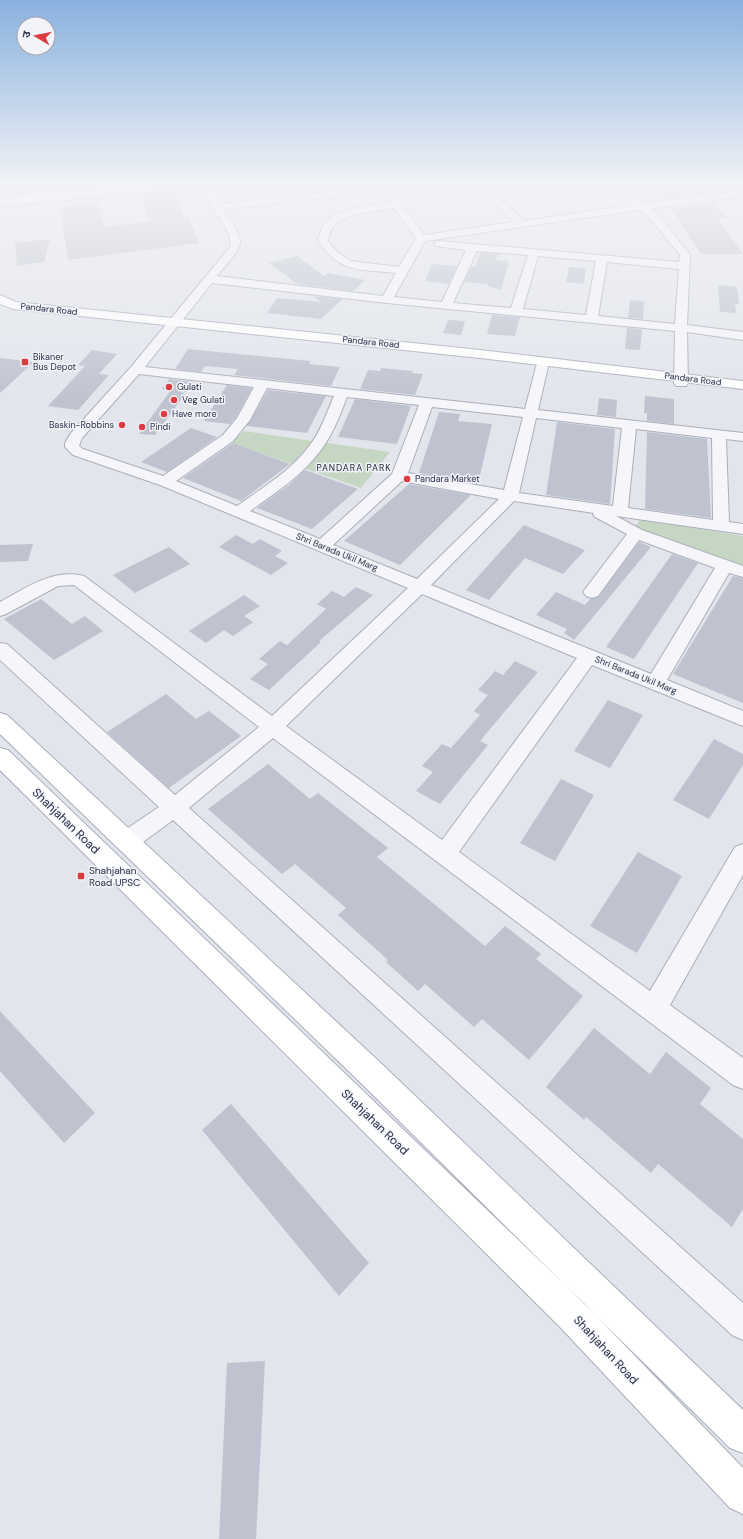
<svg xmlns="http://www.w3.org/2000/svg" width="743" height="1539" font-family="'DM Sans','Noto Sans Devanagari',sans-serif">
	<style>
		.green { fill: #c5d7c2 }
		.building { fill: #bfc3cf }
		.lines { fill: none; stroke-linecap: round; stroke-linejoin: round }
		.street-casing { stroke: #aaaeba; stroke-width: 2 }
		.secondary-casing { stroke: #aaaeba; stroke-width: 2 }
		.street { fill: #f6f6fa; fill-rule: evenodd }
		.secondary { fill: #fff; fill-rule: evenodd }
		.poi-dot { fill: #dc3c41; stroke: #f2f4f9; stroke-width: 1.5 }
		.labels { text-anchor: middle; stroke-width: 3; stroke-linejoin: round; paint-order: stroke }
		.far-street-label { font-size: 9px; fill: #282f46; stroke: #f2f4f9 }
		.far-poi-label { font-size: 9px; fill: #282f46; stroke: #f2f4f9; text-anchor: start }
		.far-neighbourhood-label { font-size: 9px; letter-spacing: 1px; fill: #1a2037; stroke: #f2f4f9 }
		.poi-label { font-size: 10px; fill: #282f46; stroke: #f2f4f9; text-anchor: start }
		.near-street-label { font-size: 12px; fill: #282f46; stroke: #f2f4f9 }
	</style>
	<rect width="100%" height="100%" fill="#e2e5ec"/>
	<path class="green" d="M244,431L390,452L361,488L232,443Z
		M641,519L743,536V571L633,529Z"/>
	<path class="building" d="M699,188L705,194L664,200L659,194Z
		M174,192L184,218H188L199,243L68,260L60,207L98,203L104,227L150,222L141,195Z
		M712,202L728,218L718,219L743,254H701L670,208Z
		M50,239L44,262L17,266L15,243Z
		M480,253L498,254L496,260L509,261L501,290L488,286V284L464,282L471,267H475Z
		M297,256L324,276L328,273L365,280L353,291L297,284L269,263Z
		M432,264L457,266L449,284L425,281Z
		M569,267L586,268L584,284L566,282Z
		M718,285L737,287L739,304H735L736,313L720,312Z
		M313,296L343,299L321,319L267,313L277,298L321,302Z
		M630,300L644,301L643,319L628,318Z
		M492,315L520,317L515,336L487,334Z
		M448,320L465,321L461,335L443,333Z
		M627,328L642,329L640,350L625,349Z
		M188,349L311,361L309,364L340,367L331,386L234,375L238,369L205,366L201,372L175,369Z
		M92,350L117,354L99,374L109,375L78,410L48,406L85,366L78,365Z
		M0,358L34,362L0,393Z
		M381,368L413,371L412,373L423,374L415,395L360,389L368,370L380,371Z
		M169,379L193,382L186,392L180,391L185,394L155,435L139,434L171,390L162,389Z
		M227,385L252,388L236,417L230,424L204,421Z
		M268,390L326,396L307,433L247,426Z
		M645,396L674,399V424L647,421V413H644Z
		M599,398L617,400L616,417L597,415Z
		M355,399L411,406L397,444L338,437Z
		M439,412L460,414L458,421L492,424L478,484L419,473Z
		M557,422L615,429L610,504L546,495Z
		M191,428L217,437L167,472L141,462Z
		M647,432L707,439L711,518L645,509Z
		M233,443L282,461L290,464L241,501L183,478Z
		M305,470L358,489L312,529L257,508L289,485Z
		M409,484L471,495L400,565L344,541Z
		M524,525L585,550L563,574L525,558L489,600L466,590Z
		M236,535L253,544L260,539L282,551L275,556L288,563L271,575L219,547Z
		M639,542L651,547L574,640L564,633L567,629L536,615L556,592L585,605L590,599L598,597Z
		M33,544L28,561L0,562V545Z
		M169,547L190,564L135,593L113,575Z
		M672,554L698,563L634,659L606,647Z
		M733,576L743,578V703L673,674Z
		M356,587L373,595L319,641L321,642L269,690L250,679L268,664L259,659L280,641L287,645L326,609L317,604L332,591L344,597Z
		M244,595L260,606L244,616L253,622L233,636L224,630L206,643L189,631Z
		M41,599L72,624L85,616L103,631L54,660L4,619Z
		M515,661L538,672L480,741L488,745L440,804L416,791L433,772L422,766L442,744L451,748L480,715L474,711L488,695L478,690L495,671L503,675Z
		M166,694L196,719L209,711L241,736L169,788L107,732Z
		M608,700L643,715L610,768L574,751Z
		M714,739L743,754V765L709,819L673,800Z
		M268,764L310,799L318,793L388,848L377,857L485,946L505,926L541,954L536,959L583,996L529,1060L482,1019L474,1027L425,984L418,991L386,962L388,960L338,915L346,908L295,864L282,874L208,809Z
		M561,779L594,795L555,861L520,843Z
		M638,852L682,876L637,953L590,926Z
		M0,1011L95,1113L64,1143L0,1071Z
		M594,1028L650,1074L666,1052L711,1088L700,1104L743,1139V1209L732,1227L658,1164L651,1173L586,1117L584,1120L546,1087Z
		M231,1104L369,1263L339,1296L202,1130Z
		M265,1361L256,1539H219L227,1363Z"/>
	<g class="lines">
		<g class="street-casing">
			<path id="street" d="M153,186H191L186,189L0,206V200Z
				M202,186H212L220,204L379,186H412L407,189L223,209C248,248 245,241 217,276L383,296L396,273C360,269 341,274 318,241C319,235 321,228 325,223C339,207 370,206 391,203L384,194L386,192H392L424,235L514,222L476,186H487L524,221L634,205L610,186H621L644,204L743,190V196L651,209L658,214L690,255L687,325L743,332V340L687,332L688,383L686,386H676L674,383L675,331L387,303L212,283L145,367L525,409L536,367L537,364H547L548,367L538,410L743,433V441L726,439L729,522L743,524V534L616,516L642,530L743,566V577L729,573L667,680L743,711V726L592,665L459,852L650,991L735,847L743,844V875L670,1005L743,1058V1089L733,1085L273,738L189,808L743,1303V1340L732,1335L173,820L135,848L127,850L119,848L116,841L119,834L159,807L0,660V643L7,644L175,795L259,727L74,585L58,586L6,614L0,616V602C26,588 53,568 84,576L272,716L408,588L160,485L73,455L65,447V443L71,433L131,367L230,247C233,231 218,219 212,207C208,200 205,193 202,186ZM394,208L416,238L399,267L351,261L338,253L328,241C329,236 330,230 334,226C345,212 378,211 394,208ZM640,210L650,218L680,255L679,262L439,241L435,242L434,244L435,246L466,250L442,302L394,297L425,241ZM477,251L528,255L511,308L453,303ZM538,256L596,261L586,315L523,309ZM607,262L679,269L675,324L598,316ZM139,374L254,387L237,418L223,435L163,476L83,449L79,446L82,438ZM267,388L334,396C327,412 321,431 310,445C291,471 262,488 237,506L176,481L233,441L250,420ZM347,397L419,405L392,474L320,539L250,511C275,493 302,476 321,450C333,434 340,415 347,397ZM432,407L523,417L504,490L408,473ZM536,418L622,428L613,506L519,493ZM636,429L712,438L713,520L628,508ZM402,481L499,499L417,579L333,545ZM514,501L594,513L593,514L595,517L627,534L586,588L583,592L586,596L592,598L598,596L639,540L715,568L651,674L431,585ZM422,594L577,658L442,840L286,726Z"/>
		</g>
		<g class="secondary-casing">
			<path id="secondary" d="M113,186H151L146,189L0,203V197Z
				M0,295L16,302L480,350L743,381V389L480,358L13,309L0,304Z
				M0,713L7,715L385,1067L743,1410V1453L730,1448L365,1087L0,734Z
				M0,748L8,750L584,1303L743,1468V1514L730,1508L560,1327L0,770Z"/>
		</g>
		<use href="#street" class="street"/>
		<use href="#secondary" class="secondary"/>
	</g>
	<linearGradient id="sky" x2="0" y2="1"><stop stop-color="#89b1de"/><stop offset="0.46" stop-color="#f2f3f6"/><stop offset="1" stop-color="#f2f3f6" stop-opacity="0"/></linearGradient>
	<rect width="743" height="402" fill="url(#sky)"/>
	<g class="poi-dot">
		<rect x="21" y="358" width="8" height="8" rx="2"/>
		<circle cx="169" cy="387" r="4"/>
		<circle cx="174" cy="400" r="4"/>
		<circle cx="164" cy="414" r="4"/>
		<circle cx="122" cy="425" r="4"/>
		<circle cx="142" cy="427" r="4"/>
		<circle cx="407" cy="479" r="4"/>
		<rect x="77" y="872" width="8" height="8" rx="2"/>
	</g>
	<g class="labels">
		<g class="far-street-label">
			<text transform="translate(49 309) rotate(6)" y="3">Pandara Road</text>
			<text transform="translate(371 342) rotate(6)" y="3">Pandara Road</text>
			<text transform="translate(693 379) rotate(7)" y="3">Pandara Road</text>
			<text transform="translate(337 552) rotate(22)" y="3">Shri Barada Ukil Marg</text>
			<text transform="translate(636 675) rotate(22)" y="3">Shri Barada Ukil Marg</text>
		</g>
		<g class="far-poi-label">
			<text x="33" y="360">Bikaner<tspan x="33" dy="10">Bus Depot</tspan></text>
			<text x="177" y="390">Gulati</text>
			<text x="182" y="403">Veg Gulati</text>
			<text x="172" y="417">Have more</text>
			<text x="114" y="428" text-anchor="end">Baskin-Robbins</text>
			<text x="150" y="430">Pindi</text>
			<text x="415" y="482">Pandara Market</text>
		</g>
		<g class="far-neighbourhood-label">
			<text x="354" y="471">PANDARA PARK</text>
		</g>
		<g class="poi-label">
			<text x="89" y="874">Shahjahan<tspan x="89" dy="12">Road UPSC</tspan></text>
		</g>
		<g class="near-street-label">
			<text transform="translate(66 821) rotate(44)" y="4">Shahjahan Road</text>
			<text transform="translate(375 1122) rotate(44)" y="4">Shahjahan Road</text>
			<text transform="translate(606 1350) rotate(47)" y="4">Shahjahan Road</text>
		</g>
	</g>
	<g transform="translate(36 36) rotate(280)"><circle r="19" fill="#f2f4f9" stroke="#a1a5b1"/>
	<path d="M0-3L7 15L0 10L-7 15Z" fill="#dc3c41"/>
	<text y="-6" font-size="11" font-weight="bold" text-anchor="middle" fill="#282f46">उ</text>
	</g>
</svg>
